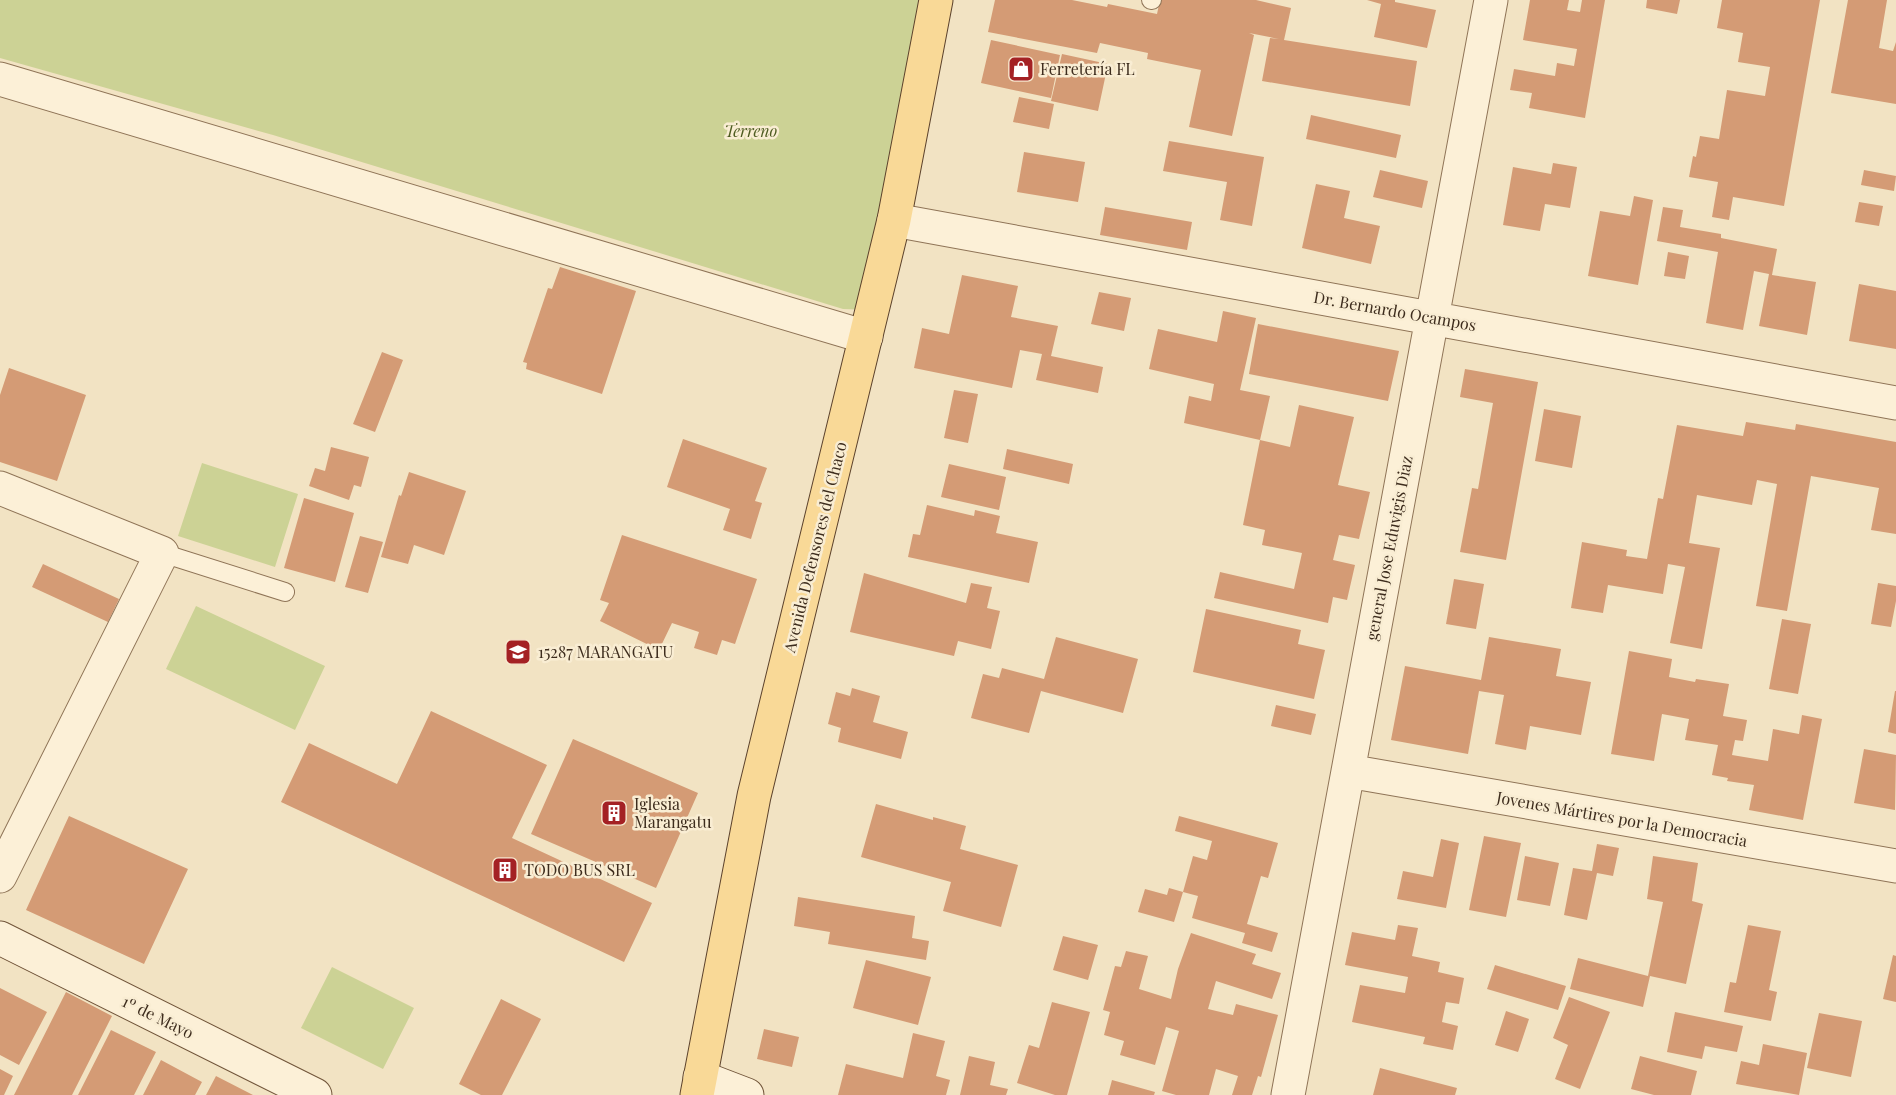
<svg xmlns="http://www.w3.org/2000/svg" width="1896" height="1095" font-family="'Playfair Display',serif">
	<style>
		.green { fill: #ccd295 }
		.building { fill: #d49b75 }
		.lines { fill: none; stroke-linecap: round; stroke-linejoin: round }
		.lane-casing { stroke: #8f7457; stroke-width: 20 }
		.street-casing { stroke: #8f7457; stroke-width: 35 }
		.secondary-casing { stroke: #71553a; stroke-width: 35 }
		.primary-casing { stroke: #5c422c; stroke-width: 35 }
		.lane { stroke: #fcf0d7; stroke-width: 18 }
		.street { stroke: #fcf0d7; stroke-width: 33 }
		.secondary { stroke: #fcf0d7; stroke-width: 33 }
		.primary { stroke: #f9d997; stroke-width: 33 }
		.labels { text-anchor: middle; stroke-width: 5; stroke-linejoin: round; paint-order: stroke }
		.poi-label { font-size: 16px; fill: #3d2c1d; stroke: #f9edd3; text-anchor: start }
		.park-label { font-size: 16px; font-style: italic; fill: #4e5c21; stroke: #f9edd3 }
		.street-label { font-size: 16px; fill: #3d2c1d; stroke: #f9edd3 }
	</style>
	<rect width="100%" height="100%" fill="#f2e3c3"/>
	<path class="green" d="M0,0H919L872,310L843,309L273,135L0,58Z
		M202,463L298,494L275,567L178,536Z
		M196,606L325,666L295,730L166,669Z
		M332,967L414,1008L383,1069L301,1028Z"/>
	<path class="building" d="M995,0H1072L1107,7L1108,4L1157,14L1160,0H1256L1291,8L1284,40L1417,61L1410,106L1262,81L1270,38L1279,39L1249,33L1254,35L1232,136L1189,127L1201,70L1147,59L1148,53L1100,43L1097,53L988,32Z
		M1367,0H1395V2L1436,10L1427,48L1374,37L1381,4Z
		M1530,0H1569L1567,10L1580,12L1582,0H1605L1585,118L1529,108L1532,93L1510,90L1514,69L1555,76L1557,63L1574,66L1577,49L1523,40Z
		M1647,0H1680L1677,14L1646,8Z
		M1722,0H1820L1784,206L1733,197L1729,220L1712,217L1718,182L1689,177L1693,156L1696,157L1700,136L1719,139L1727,90L1765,96L1770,67L1738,62L1743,33L1717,28Z
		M1848,0H1887L1879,48L1893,51L1896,42V104L1831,93Z
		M991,40L1060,55L1051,98L981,83Z
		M1062,54L1108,64L1098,111L1051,101Z
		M1019,97L1054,104L1049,129L1013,122Z
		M1311,115L1401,135L1396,158L1306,139Z
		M1169,141L1264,157L1252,226L1220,220L1227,182L1163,171Z
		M1024,152L1085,162L1078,202L1017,192Z
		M1553,163L1577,167L1570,208L1545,204L1540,231L1503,225L1513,167L1551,174Z
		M1380,170L1428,181L1422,208L1373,197Z
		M1864,170L1896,176L1894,191L1861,185Z
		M1316,184L1350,191L1344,218L1380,226L1371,264L1302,248Z
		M1634,196L1653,200L1638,285L1588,276L1600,211L1630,216Z
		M1859,202L1883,206L1879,226L1855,222Z
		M1105,207L1192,222L1187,250L1100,235Z
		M1663,207L1683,210L1680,227L1721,234V238L1777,249L1772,275L1816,282L1807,335L1759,326L1769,274L1754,271L1743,330L1706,323L1718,252L1657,241Z
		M1668,252L1689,256L1685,279L1664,276Z
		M560,267L636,291L602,394L526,369L527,363L523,362L548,288L552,289Z
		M962,275L1018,286L1011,317L1058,326L1051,356L1103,367L1098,393L1036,380L1042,354L1020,350L1012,388L914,368L922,328L949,334Z
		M1859,284L1896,291V349L1849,341Z
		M1099,292L1131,298L1124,331L1091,324Z
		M1223,311L1256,318L1240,390L1270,396L1260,440L1290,447L1299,405L1354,417L1338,485L1370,492L1359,539L1339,535L1333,560L1355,565L1347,600L1333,597L1328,623L1214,598L1220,572L1294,589L1302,553L1262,545L1265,530L1243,525L1260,440L1184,423L1189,396L1211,401L1214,384L1149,369L1158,329L1217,342Z
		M1258,324L1399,351L1388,401L1249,374Z
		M382,352L403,360L375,432L353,424Z
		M9,368L86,395L57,481L0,462V395Z
		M1465,369L1538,382L1506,560L1460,552L1472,488L1478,489L1493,403L1460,397Z
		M954,390L978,394L968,443L944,438Z
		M1544,409L1581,416L1572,468L1535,461Z
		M1746,422L1795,430L1796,424L1896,442V534L1871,530L1879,488L1811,476L1787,611L1756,606L1777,484L1757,480L1752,505L1697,495L1689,543L1720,548L1702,649L1670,643L1685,567L1668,564L1663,594L1608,585L1603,613L1571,608L1582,542L1627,550L1626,556L1647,559L1658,498L1663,499L1677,425L1743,436Z
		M683,439L767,468L755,501L762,503L751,539L723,530L730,509L667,487Z
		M331,447L369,457L361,487L354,485L349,500L309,486L315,468L325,471Z
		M1007,449L1073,464L1069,484L1003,469Z
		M949,464L1006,477L999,510L941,497Z
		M409,472L466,491L444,555L414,545L408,564L381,557L399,495L401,496Z
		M304,498L354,513L335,582L284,568Z
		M927,505L974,516L975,510L1000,516L996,533L1038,542L1029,583L908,557L913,534L920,535Z
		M622,535L757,579L735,644L722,640L717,655L694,648L699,632L672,623L659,650L600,621L609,603L600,600Z
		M360,536L383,542L368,593L345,587Z
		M43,564L119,599L108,622L32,587Z
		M864,573L966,603L971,583L992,587L987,608L1000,611L991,649L958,641L954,656L850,632Z
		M1454,579L1484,584L1476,629L1446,624Z
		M1878,583L1896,586V601L1891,627L1871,624Z
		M1206,609L1301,630L1298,644L1325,650L1314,699L1193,672Z
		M1782,619L1811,624L1798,694L1769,689Z
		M1056,637L1138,659L1123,713L1041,691L1029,733L971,718L983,674L999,678L1002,668L1044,679Z
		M1489,637L1561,649L1556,676L1591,682L1581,735L1530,726L1526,750L1495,744L1504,695L1479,691L1468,754L1391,740L1405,666L1481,680Z
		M1629,651L1672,659L1669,677L1695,682L1696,679L1729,684L1723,716L1747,720L1743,741L1735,740L1732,755L1768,761L1773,729L1799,734L1802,715L1822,719L1803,820L1749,810L1754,785L1727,781L1728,778L1712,775L1718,745L1685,740L1689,719L1662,714L1654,761L1611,754Z
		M852,688L880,696L873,722L908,732L901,759L838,742L841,728L828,724L836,692L850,696Z
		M1895,691H1896V734L1888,732Z
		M1276,705L1316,714L1311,735L1271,726Z
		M431,711L547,765L512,838L652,903L624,962L281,802L309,743L397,784Z
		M573,739L698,793L656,888L531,834Z
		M1864,749L1896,755L1895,810L1854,803Z
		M876,804L933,820V817L966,826L960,849L1018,865L1001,927L943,911L951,882L861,857Z
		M69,816L188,869L144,964L26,910Z
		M1179,816L1278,843L1268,878L1261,876L1247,924L1278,933L1272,952L1242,943L1245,933L1192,918L1198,896L1183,892L1193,856L1207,860L1212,841L1175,831Z
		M1484,836L1521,843L1506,917L1469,910Z
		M1441,839L1459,843L1446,908L1397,899L1403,871L1433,877Z
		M1597,844L1619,848L1613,876L1597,873L1587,920L1564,915L1573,868L1592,871Z
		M1525,856L1559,863L1550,906L1517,900Z
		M1653,856L1698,863L1692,901L1703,904L1686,984L1650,976L1643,1007L1570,989L1578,958L1648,976L1663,902L1647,899Z
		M1169,888L1183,892L1174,922L1138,912L1145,889L1167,895Z
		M798,897L915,916L912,938L929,941L926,960L828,944L830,932L794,926Z
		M1398,925L1418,928L1412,956L1440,962L1438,972L1464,978L1459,1004L1446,1002L1442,1022L1458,1026L1453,1050L1423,1044L1425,1037L1352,1022L1360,985L1405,993L1408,977L1345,965L1352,932L1395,940Z
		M1748,925L1781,931L1769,990L1777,992L1771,1021L1724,1012L1730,982L1736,983Z
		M1191,933L1256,954L1252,964L1281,973L1272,999L1216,981L1208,1009L1233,1015L1236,1004L1278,1015L1261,1077L1258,1076L1252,1095H1232L1238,1076L1216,1069L1209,1095H1176L1162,1091L1179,1031L1166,1027L1155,1065L1120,1055L1124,1041L1104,1035L1110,1012L1103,1010L1115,966L1121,967L1126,951L1148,956L1139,989L1171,999L1178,969Z
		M1063,936L1098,945L1088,980L1053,970Z
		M1893,955L1896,956V1002L1883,999Z
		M866,960L931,977L918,1025L853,1008Z
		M1495,965L1566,986L1558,1010L1487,989Z
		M0,988L47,1012L19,1065L0,1055Z
		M66,992L112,1016L72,1095H14Z
		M1569,997L1610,1012L1580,1089L1555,1079L1568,1045L1553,1038Z
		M501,999L541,1019L502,1095H481L459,1084Z
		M1052,1002L1090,1012L1067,1095H1055L1017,1083L1029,1045L1039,1048Z
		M1506,1011L1529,1019L1518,1052L1495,1045Z
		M1675,1012L1743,1026L1737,1052L1705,1046L1702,1059L1667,1052Z
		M1819,1013L1862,1021L1851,1077L1807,1068Z
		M764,1029L799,1037L792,1067L757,1059Z
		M111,1030L156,1052L134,1095H78Z
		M913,1033L945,1041L936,1076L950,1080L946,1095H838L846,1064L903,1078Z
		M1763,1044L1807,1053L1799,1095L1736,1084L1741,1061L1759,1065Z
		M969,1056L995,1062L990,1085L1008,1089L1006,1095H960Z
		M1640,1056L1697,1071L1691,1095H1654L1631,1089Z
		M161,1060L202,1082L195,1095H143Z
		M1380,1068L1457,1088L1455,1095H1373Z
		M0,1069L13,1076L4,1095H0Z
		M216,1076L253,1095H206Z
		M1112,1080L1155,1092L1154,1095H1108Z"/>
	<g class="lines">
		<g class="lane-casing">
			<path id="lane" d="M1151,0H1152
				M162,553L285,592"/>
		</g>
		<g class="street-casing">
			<path id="street" d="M0,79L866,337
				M894,220L1896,403
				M0,488L162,553L0,876
				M1348,771L1896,866
				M1288,1095L1491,0"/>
		</g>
		<g class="secondary-casing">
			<path id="secondary" d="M0,938L315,1095
				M700,1077L747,1095"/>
		</g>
		<g class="primary-casing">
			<path id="primary" d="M697,1095L754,796L894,220L936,0"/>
		</g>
		<use href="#lane" class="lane"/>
		<use href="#street" class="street"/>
		<use href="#secondary" class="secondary"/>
		<use href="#primary" class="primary"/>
	</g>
	<defs>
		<g id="shop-square" transform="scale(1.35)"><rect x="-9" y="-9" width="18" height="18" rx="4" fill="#a42124" stroke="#f9edd3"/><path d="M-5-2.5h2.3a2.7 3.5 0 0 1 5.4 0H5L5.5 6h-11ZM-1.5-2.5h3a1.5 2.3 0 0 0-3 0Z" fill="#fff"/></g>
		<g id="school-square" transform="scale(1.35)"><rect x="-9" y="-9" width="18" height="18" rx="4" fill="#a42124" stroke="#f9edd3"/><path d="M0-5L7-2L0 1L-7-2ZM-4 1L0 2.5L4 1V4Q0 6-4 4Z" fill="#fff"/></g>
		<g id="building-square" transform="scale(1.35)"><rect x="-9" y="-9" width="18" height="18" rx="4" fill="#a42124" stroke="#f9edd3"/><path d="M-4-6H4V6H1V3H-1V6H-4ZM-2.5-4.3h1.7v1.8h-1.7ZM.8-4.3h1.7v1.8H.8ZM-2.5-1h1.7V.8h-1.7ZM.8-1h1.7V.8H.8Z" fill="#fff"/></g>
	</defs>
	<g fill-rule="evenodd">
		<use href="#shop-square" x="1021" y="69"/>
		<use href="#school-square" x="518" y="652"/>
		<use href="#building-square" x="614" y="813"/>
		<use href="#building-square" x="505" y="870"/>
	</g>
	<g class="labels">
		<g class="poi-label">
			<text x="1040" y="75">Ferretería FL</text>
			<text x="538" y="658">15287 MARANGATU</text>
			<text x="634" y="810">Iglesia<tspan x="634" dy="18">Marangatu</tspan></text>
			<text x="524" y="876">TODO BUS SRL</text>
		</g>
		<g class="park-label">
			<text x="751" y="137">Terreno</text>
		</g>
		<g class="street-label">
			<text transform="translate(1395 311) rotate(10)" y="6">Dr. Bernardo Ocampos</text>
			<text transform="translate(815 547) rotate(-76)" y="6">Avenida Defensores del Chaco</text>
			<text transform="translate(1389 548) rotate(-79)" y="6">general Jose Eduvigis Diaz</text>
			<text transform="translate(1622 819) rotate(10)" y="6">Jovenes Mártires por la Democracia</text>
			<text transform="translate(158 1017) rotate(26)" y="6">1º de Mayo</text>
		</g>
	</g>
</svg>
